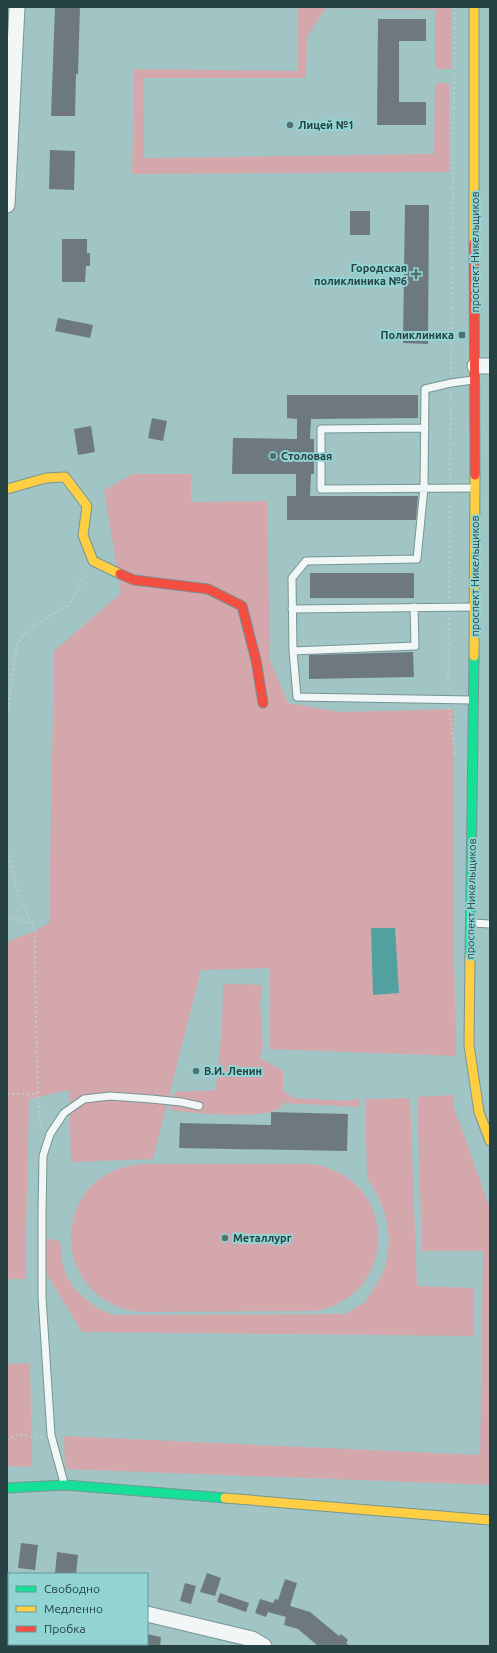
<svg xmlns="http://www.w3.org/2000/svg" width="497" height="1653" font-family="Ubuntu,sans-serif">
	<style>
		.green { fill: #d4a7ac }
		.water { fill: #52a1a0 }
		.building { fill: #6d797f }
		.lines { fill: none; stroke-linecap: round; stroke-linejoin: round }
		.lane-casing { stroke: #779594; stroke-width: 9 }
		.street-casing { stroke: #779594; stroke-width: 17 }
		.fast-casing { stroke: #779594; stroke-width: 11 }
		.slow-casing { stroke: #779594; stroke-width: 11 }
		.jam-casing { stroke: #779594; stroke-width: 11 }
		.path { stroke: #bfcbcb; stroke-width: 2; stroke-dasharray: 2 3; stroke-linecap: butt }
		.lane { stroke: #f1f6f6; stroke-width: 7 }
		.street { stroke: #f1f6f6; stroke-width: 15 }
		.fast { stroke: #16e098; stroke-width: 9 }
		.slow { stroke: #ffcf43; stroke-width: 9 }
		.jam { stroke: #f24e42; stroke-width: 9 }
		.poi-dot { fill: #517070; stroke: #91d4d3; stroke-width: 1.5 }
		.labels { text-anchor: middle; stroke-width: 4; stroke-linejoin: round; paint-order: stroke }
		.poi-label { font-size: 11px; font-weight: bold; fill: #264242; stroke: #91d4d3; text-anchor: start }
		.street-label { font-size: 11px; fill: #264242; stroke: #91d4d3 }
	</style>
	<rect width="100%" height="100%" fill="#a0c5c4"/>
	<path class="green" d="M298,7H451V69H435V10L326,8L307,37L306,78H143L144,158L434,154L435,83H449V172L132,174L134,69L298,71Z
		M133,474H191V502L267,501L270,660L288,703L340,712L454,709L453,908L456,1056L269,1049L270,968L201,970L153,1159L71,1162L69,1090L29,1099L25,1279H7V942L35,931L49,923L54,651L121,593L104,490Z
		M223,984L262,985L260,1005L263,1045L260,1058L283,1071V1091L294,1098L346,1101L360,1098L359,1107L284,1103C282,1105 280,1108 278,1109C259,1120 193,1113 170,1110L175,1092L216,1090L222,1026Z
		M453,1095V1105L490,1209V1485L65,1469L64,1436L480,1455L483,1251H422L417,1097Z
		M410,1098L417,1286L474,1288L473,1336L82,1332L43,1268V1238L60,1241C61,1250 61,1260 64,1269C72,1292 91,1306 113,1315L345,1314L364,1303L375,1287L384,1271L388,1254L389,1238L386,1218L380,1200L367,1177L365,1099Z
		M144,1164H312C398,1177 401,1293 317,1311L140,1312C45,1300 50,1168 144,1164Z
		M30,1363L32,1467L7,1466V1364Z"/>
	<path class="water" d="M371,928H395L399,993L373,995Z"/>
	<path class="building" d="M55,7H80L78,74H76L75,116H51Z
		M378,19H426V41H399V102H426V125H377Z
		M50,150L75,151L74,190L49,189Z
		M405,205H429L428,344L403,343Z
		M350,211H370V235H350Z
		M62,239H87V253H90V266H86L85,282H62Z
		M58,318L93,325L90,338L55,331Z
		M287,395H418V418L311,419L310,439H314V474H311L310,496H418L416,520H287V496H296V474H232L233,438L297,439V419L287,418Z
		M152,418L167,421L163,441L148,438Z
		M91,426L95,452L78,455L74,429Z
		M310,573H414V598H310Z
		M413,652L414,677L309,679V655Z
		M271,1112L348,1114L347,1151L179,1148L180,1123L271,1125Z
		M21,1543L38,1545L35,1570L18,1568Z
		M57,1552L78,1555L76,1574H55Z
		M207,1573L221,1578L215,1596L200,1592Z
		M285,1579L297,1583L290,1606L310,1612L339,1636L341,1634L348,1640L346,1643L350,1646H318L298,1629L284,1625L286,1617L268,1612L266,1617L255,1613L260,1599L273,1603L275,1599L278,1600Z
		M185,1583L196,1586L191,1604L180,1601Z
		M220,1593L249,1603L246,1612L217,1602Z
		M147,1634L161,1637L160,1646H147Z"/>
	<g class="lines">
		<g class="lane-casing">
			<path id="lane" d="M425,428L321,429V489L472,488
				M292,609L474,607
				M293,651L415,646L414,607
				M472,700L297,697L293,651L292,578L306,561L417,559L424,488L425,389L451,383L473,380
				M472,923L490,924
				M64,1483L51,1435L42,1297V1214L43,1156L50,1134L64,1113L84,1099L110,1096L151,1099L181,1102L199,1106"/>
		</g>
		<g class="street-casing">
			<path id="street" d="M7,205L17,7
				M475,366H490
				M7,1580L9,1581
				M147,1614L252,1639L264,1646"/>
		</g>
		<g class="fast-casing">
			<path id="fast" d="M470,957L474,656
				M7,1488L65,1485L225,1498"/>
		</g>
		<g class="slow-casing">
			<path id="slow" d="M474,7V243
				M7,489L46,478L65,477L87,506L83,535L93,561L120,574
				M474,656L475,475
				M470,957L469,1045L479,1112L490,1141
				M225,1498L490,1520"/>
		</g>
		<g class="jam-casing">
			<path id="jam" d="M474,243L475,475
				M120,574L134,580L208,589L242,606L256,660L263,703"/>
		</g>
		<path class="path" d="M451,374L455,7
			M450,480L451,392
			M449,598L450,498
			M448,690L449,616
			M449,708L455,757
			M7,715L17,644L29,628L69,605L85,575
			M7,846L9,857L18,893L35,931V981L38,1094L41,1129
			M490,914V898
			M7,917L33,923
			M490,933V968
			M7,1094H38
			M7,1440L19,1434L36,1438L42,1437"/>
		<use href="#lane" class="lane"/>
		<use href="#street" class="street"/>
		<use href="#fast" class="fast"/>
		<use href="#slow" class="slow"/>
		<use href="#jam" class="jam"/>
	</g>
	<g class="poi-dot">
		<circle cx="290" cy="125" r="4"/>
		<path d="M414 268h4v4h4v4h-4v4h-4v-4h-4v-4h4z"/>
		<rect x="458" y="331" width="8" height="8" rx="2"/>
		<circle cx="273" cy="456" r="4"/>
		<circle cx="196" cy="1071" r="4"/>
		<circle cx="225" cy="1238" r="4"/>
	</g>
	<g class="labels">
		<g class="poi-label">
			<text x="298" y="129">Лицей №1</text>
			<text x="407" y="272" text-anchor="end">Городская<tspan x="407" dy="13">поликлиника №6</tspan></text>
			<text x="454" y="339" text-anchor="end">Поликлиника</text>
			<text x="281" y="460">Столовая</text>
			<text x="204" y="1075">В.И. Ленин</text>
			<text x="233" y="1242">Металлург</text>
		</g>
		<g class="street-label">
			<text transform="translate(475 252) rotate(-90)" y="4">проспект Никельщиков</text>
			<text transform="translate(475 576) rotate(-90)" y="4">проспект Никельщиков</text>
			<text transform="translate(471 899) rotate(-89)" y="4">проспект Никельщиков</text>
		</g>
	</g>
	<rect width="497" height="1653" fill="none" stroke="#264242" stroke-width="16"/>
	<rect x="8" y="1573" width="140" height="72" fill="#91d4d3" stroke="#669a99"/>
	<rect x="16" y="1586" width="20" height="6" fill="#16e098" stroke="#669a99"/>
	<text x="44" y="1593" font-size="12" fill="#264242">Свободно</text>
	<rect x="16" y="1606" width="20" height="6" fill="#ffcf43" stroke="#669a99"/>
	<text x="44" y="1613" font-size="12" fill="#264242">Медленно</text>
	<rect x="16" y="1626" width="20" height="6" fill="#f24e42" stroke="#669a99"/>
	<text x="44" y="1633" font-size="12" fill="#264242">Пробка</text>
</svg>
